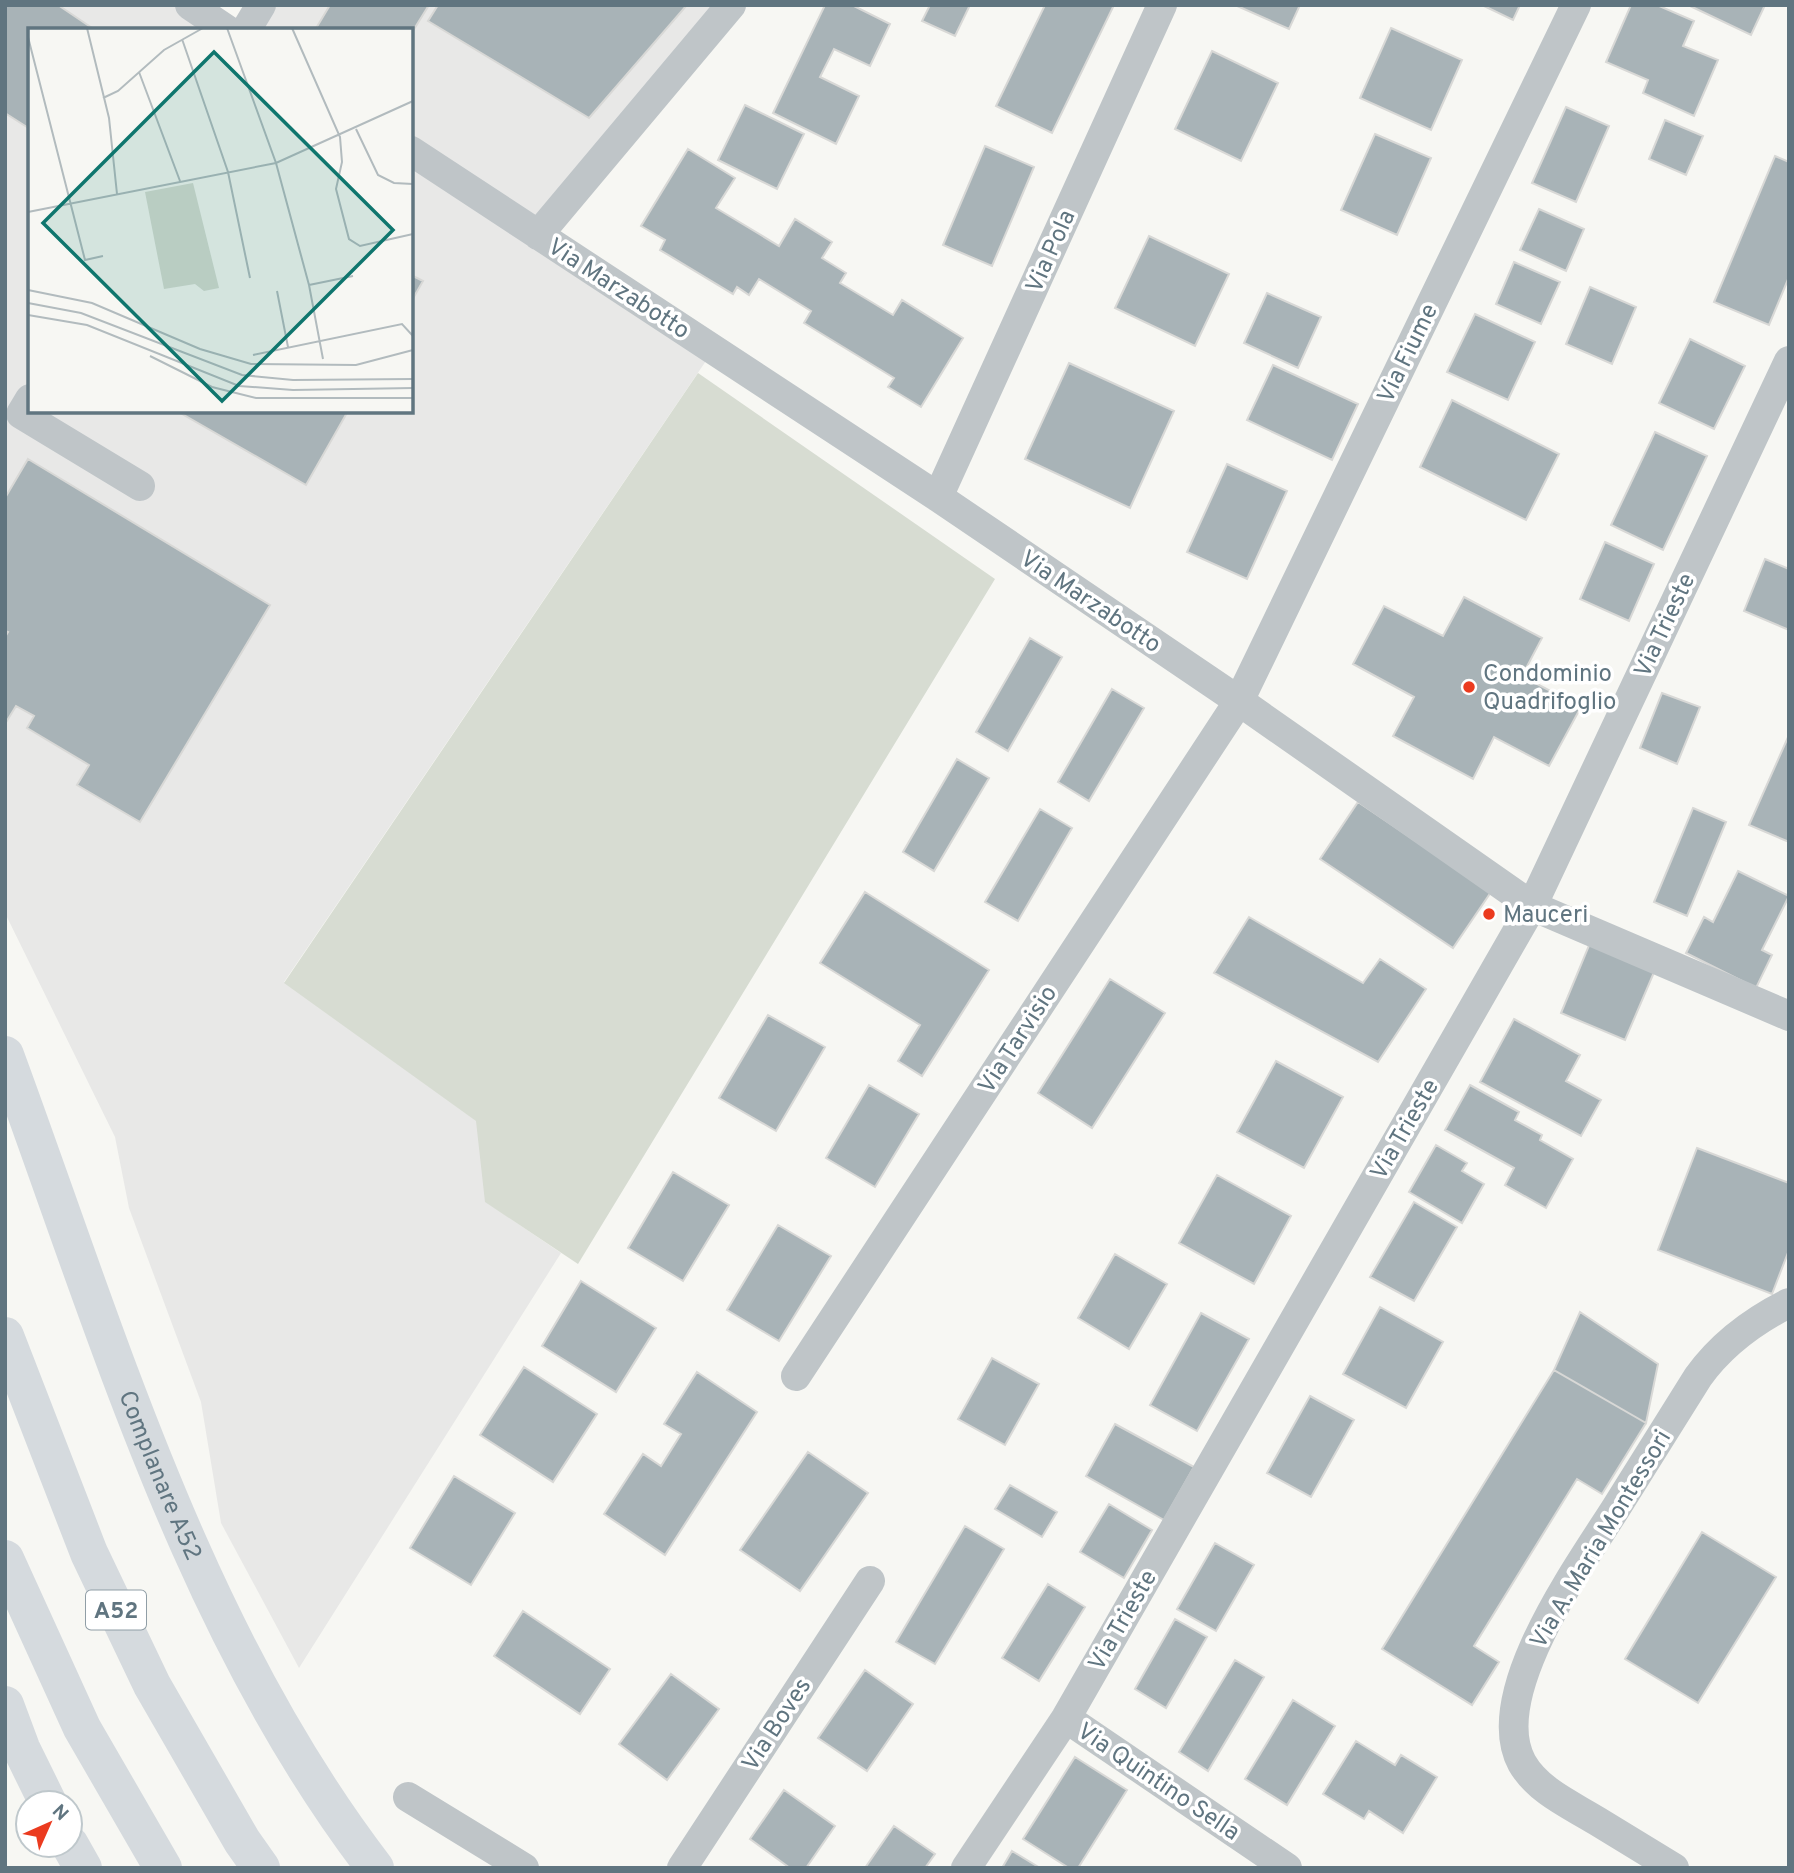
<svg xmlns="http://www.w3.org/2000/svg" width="1794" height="1873" font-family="Overpass,sans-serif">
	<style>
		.built { fill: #e8e8e7 }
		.green { fill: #d7dcd2 }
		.building { fill: #a8b3b7; stroke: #d8d8d6; stroke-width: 2 }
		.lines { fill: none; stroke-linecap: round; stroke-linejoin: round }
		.minor { stroke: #bfc5c8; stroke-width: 30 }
		.secondary { stroke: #d5dade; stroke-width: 38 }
		.motorway { stroke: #d5dade; stroke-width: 38 }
		.poi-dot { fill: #eb3b1f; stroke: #fff; stroke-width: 2.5 }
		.labels { text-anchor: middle; stroke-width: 7; stroke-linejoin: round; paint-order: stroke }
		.shield { fill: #fff; stroke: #909ea6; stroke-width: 2 }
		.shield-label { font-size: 23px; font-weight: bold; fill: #607580 }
		.street-label { font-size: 24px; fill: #607580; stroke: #fff }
		.poi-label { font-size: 24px; fill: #607580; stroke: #fff; text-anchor: start }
		.inset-road { fill: none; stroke: #b2bbbe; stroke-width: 2 }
		.view { fill: #0f766e; fill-opacity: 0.15; stroke: #0f766e; stroke-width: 3.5 }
		.inset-edge { fill: none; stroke: #607580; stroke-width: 3.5 }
	</style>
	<rect width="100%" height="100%" fill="#f7f7f3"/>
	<path class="built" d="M5,5H174L210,30H30V411H411V161L710,355L284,982L477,1121L486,1202L561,1253L299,1668L221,1523L201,1402L129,1208L115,1137L5,913Z
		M276,5H720L536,226L411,142V30H261Z"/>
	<path class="green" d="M698,373L995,579L578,1264L485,1202L476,1121L284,983Z"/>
	<path class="building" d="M5,5H58L95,30H30V129L5,113Z
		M330,5H429L411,34V30H315Z
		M438,5H687L589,118L428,21Z
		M825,5H852L890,24L870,66L834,49L820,77L859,96L836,144L773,113Z
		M930,5H970L955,36L922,21Z
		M1045,5H1114L1052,133L996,106Z
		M1235,5H1300L1289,29Z
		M1482,5H1520L1513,20Z
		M1631,5H1657L1694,21L1683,46L1718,60L1694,116L1643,93L1648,80L1606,62Z
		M1688,5H1765L1751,35Z
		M1391,28L1462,60L1431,130L1360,98Z
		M1212,51L1278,83L1241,161L1175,129Z
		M745,105L804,134L777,189L718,160Z
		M1566,107L1609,126L1576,202L1532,183Z
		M1665,120L1703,136L1686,175L1649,159Z
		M1375,134L1431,158L1397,235L1341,210Z
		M985,146L1034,167L992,266L943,245Z
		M688,149L735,178L716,208L779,246L795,219L832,242L822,258L846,273L840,283L893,315L902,300L963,338L921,407L888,387L894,378L804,323L811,311L759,279L749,295L737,287L733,294L660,250L665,240L641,226Z
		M1775,156L1789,162V277L1769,325L1714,302Z
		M1539,209L1584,229L1566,271L1520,250Z
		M1149,236L1229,274L1195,346L1115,308Z
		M1514,262L1560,282L1541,324L1496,304Z
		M411,275L423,281L411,302Z
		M1590,287L1636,307L1612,364L1566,344Z
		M1267,293L1321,317L1298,368L1244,343Z
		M1475,314L1535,342L1508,400L1447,372Z
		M1690,339L1745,366L1714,429L1659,403Z
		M1069,363L1174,411L1130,508L1025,459Z
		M1273,365L1358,404L1332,460L1247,420Z
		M1452,400L1559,454L1526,520L1420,467Z
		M177,411H348L306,485Z
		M1655,432L1707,456L1663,550L1611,525Z
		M28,459L270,605L140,822L77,785L89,765L27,728L34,716L16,706L5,724V637L8,632L5,631V498Z
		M1227,464L1287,491L1247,579L1187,552Z
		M1605,542L1654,564L1629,621L1580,599Z
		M1765,559L1789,569V630L1744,611Z
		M1464,597L1542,638L1522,676L1581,707L1549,766L1494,737L1473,779L1393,736L1414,697L1353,664L1384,606L1443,636Z
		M1030,638L1062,657L1008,751L976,732Z
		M1112,689L1144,708L1089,801L1058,782Z
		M1662,693L1700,707L1677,764L1640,748Z
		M1789,735V842L1749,825Z
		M957,759L989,778L934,871L903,852Z
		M1358,802L1491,892L1453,948L1320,859Z
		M1693,808L1726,822L1687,916L1654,902Z
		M1040,809L1072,828L1018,921L985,902Z
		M1738,871L1789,896L1762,950L1772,955L1756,988L1686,953L1704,917L1713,922Z
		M865,892L989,970L922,1076L898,1061L920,1025L820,963Z
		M1249,917L1363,983L1380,959L1426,989L1378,1062L1214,973Z
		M1590,943L1655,970L1625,1040L1561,1013Z
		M1110,979L1165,1013L1092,1128L1038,1093Z
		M768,1015L825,1047L776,1131L719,1098Z
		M1514,1019L1580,1055L1566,1081L1601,1100L1581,1136L1480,1082Z
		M1276,1061L1343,1097L1304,1168L1237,1132Z
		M869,1085L919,1114L875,1187L826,1158Z
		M1470,1085L1519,1112L1515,1120L1542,1135L1540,1140L1573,1159L1546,1208L1505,1185L1514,1168L1445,1130Z
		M1436,1145L1467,1163L1462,1171L1484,1184L1462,1223L1409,1192Z
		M1697,1148L1789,1183V1250L1772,1294L1658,1250Z
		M673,1172L729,1205L683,1281L628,1248Z
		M1217,1175L1291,1216L1254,1284L1179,1243Z
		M1414,1202L1457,1227L1414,1301L1370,1277Z
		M778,1225L831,1256L779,1341L727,1310Z
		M1115,1254L1167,1284L1129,1349L1078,1318Z
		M581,1281L656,1328L616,1392L542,1346Z
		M1380,1307L1443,1342L1406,1408L1343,1374Z
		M1580,1312L1658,1364L1646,1423L1554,1370Z
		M1201,1313L1249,1339L1197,1431L1150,1405Z
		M992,1358L1039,1384L1005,1445L958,1419Z
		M524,1367L597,1414L553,1482L480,1435Z
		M1554,1370L1646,1423L1602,1494L1577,1479L1474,1646L1499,1662L1472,1705L1382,1649Z
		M697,1372L757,1412L665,1555L604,1514L643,1454L661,1466L681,1434L664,1424Z
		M1310,1396L1354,1420L1311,1497L1267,1473Z
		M1115,1424L1194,1467L1164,1520L1086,1476Z
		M808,1452L868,1493L800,1591L740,1550Z
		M454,1476L515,1513L471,1585L410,1548Z
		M1010,1485L1057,1512L1042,1537L995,1509Z
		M1109,1504L1152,1530L1124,1578L1080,1552Z
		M965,1526L1004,1549L935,1664L896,1642Z
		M1702,1532L1776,1577L1698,1703L1625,1659Z
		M1215,1543L1254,1565L1216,1631L1177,1609Z
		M1048,1584L1085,1607L1039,1681L1002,1658Z
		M523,1611L610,1669L580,1714L494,1656Z
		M1175,1619L1207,1637L1166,1708L1135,1689Z
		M1235,1660L1264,1677L1208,1771L1179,1752Z
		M865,1670L913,1704L867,1771L818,1738Z
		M671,1674L719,1709L667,1780L619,1744Z
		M1293,1700L1335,1726L1287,1805L1245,1779Z
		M1356,1741L1395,1765L1401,1755L1437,1777L1403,1833L1369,1811L1364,1819L1323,1794Z
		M1075,1757L1127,1790L1078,1868H1069L1023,1839Z
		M784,1790L835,1826L806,1868H790L750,1839Z
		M894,1826L935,1854L925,1868H865Z
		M1012,1851L1040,1868H1002Z"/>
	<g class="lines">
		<path class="minor" d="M190,5L227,30
			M246,30L261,5
			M411,151L938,497L1239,701L1532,906L1789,1016
			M538,235L731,5
			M30,399L21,414L140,486
			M938,497L1162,5
			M796,1376L1239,701L1576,5
			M1066,1718L1287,1868
			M408,1797L524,1868
			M682,1868L870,1581
			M966,1868L1066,1718L1532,906L1789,361
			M1674,1868C1648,1852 1623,1837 1597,1821C1571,1805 1538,1791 1522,1763C1485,1695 1580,1565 1616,1508C1643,1465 1670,1421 1698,1377C1721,1345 1753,1321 1789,1303"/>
		<path class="secondary" id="s1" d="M5,1055C107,1332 193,1631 375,1868"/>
		<path class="motorway" d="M5,1336L89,1553L152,1685L242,1841L261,1868
			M5,1559L82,1728L163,1868
			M5,1705L21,1748L48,1803
			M70,1845L83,1868"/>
	</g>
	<g class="poi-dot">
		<circle cx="1469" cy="687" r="7"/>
		<circle cx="1489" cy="914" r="7"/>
	</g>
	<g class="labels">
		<rect class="shield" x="86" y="1590.5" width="60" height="39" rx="5"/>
		<g class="shield-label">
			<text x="116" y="1618">A52</text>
		</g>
		<g class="street-label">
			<text transform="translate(1050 251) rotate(-66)" y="8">Via Pola</text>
			<text transform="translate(619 288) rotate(33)" y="8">Via Marzabotto</text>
			<text transform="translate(1407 353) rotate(-64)" y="8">Via Fiume</text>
			<text transform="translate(1091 601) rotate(34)" y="8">Via Marzabotto</text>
			<text transform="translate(1664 625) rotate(-65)" y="8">Via Trieste</text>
			<text transform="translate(1017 1039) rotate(-57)" y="8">Via Tarvisio</text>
			<text transform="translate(1404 1129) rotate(-60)" y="8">Via Trieste</text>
			<text dy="8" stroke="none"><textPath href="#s1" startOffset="448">Complanare A52</textPath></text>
			<text transform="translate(1600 1539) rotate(-59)" y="8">Via A. Maria Montessori</text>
			<text transform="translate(1122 1620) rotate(-60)" y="8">Via Trieste</text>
			<text transform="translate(776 1724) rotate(-57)" y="8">Via Boves</text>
			<text transform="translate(1159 1781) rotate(34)" y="8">Via Quintino Sella</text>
		</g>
		<g class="poi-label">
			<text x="1483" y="681">Condominio<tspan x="1483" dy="28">Quadrifoglio</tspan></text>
			<text x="1503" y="922">Mauceri</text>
		</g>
	</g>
	<g transform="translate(28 28)">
		<rect width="385" height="385" fill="#f7f7f3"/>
		<path d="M165,155L191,260L176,263L167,256L136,261L117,164Z" fill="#d7dcd2"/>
		<path class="inset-road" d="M59,0L81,90L89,166M199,0L248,135L281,257L295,331M264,0L312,109L314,134L308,161L321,211L332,218L385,206M0,9L57,232L75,228M154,11L200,144L222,250M111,44L152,153M75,70L90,63L136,22L175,0M328,101L350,147L366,155L385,156M0,184L248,135L385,73M281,257L325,248M0,262L64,275L172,321L223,336L328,337L385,322M249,263L260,319M0,275L53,285L214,347L265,352L385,351M0,287L59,297L211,358L265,362L385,360M225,327L374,296L385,308M122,328L184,359L228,370H385"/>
		<path class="view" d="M186,24L365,202L194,373L15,195Z"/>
		<rect width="385" height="385" class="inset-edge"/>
	</g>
	<rect width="1794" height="1873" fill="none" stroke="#607580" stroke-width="14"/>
	<g transform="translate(49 1824) rotate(45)"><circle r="33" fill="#ffffff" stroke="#bfc8cc" stroke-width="2"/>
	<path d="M0-5L12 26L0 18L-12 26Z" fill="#eb3b1f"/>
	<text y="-10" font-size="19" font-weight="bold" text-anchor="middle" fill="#607580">N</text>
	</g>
</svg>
